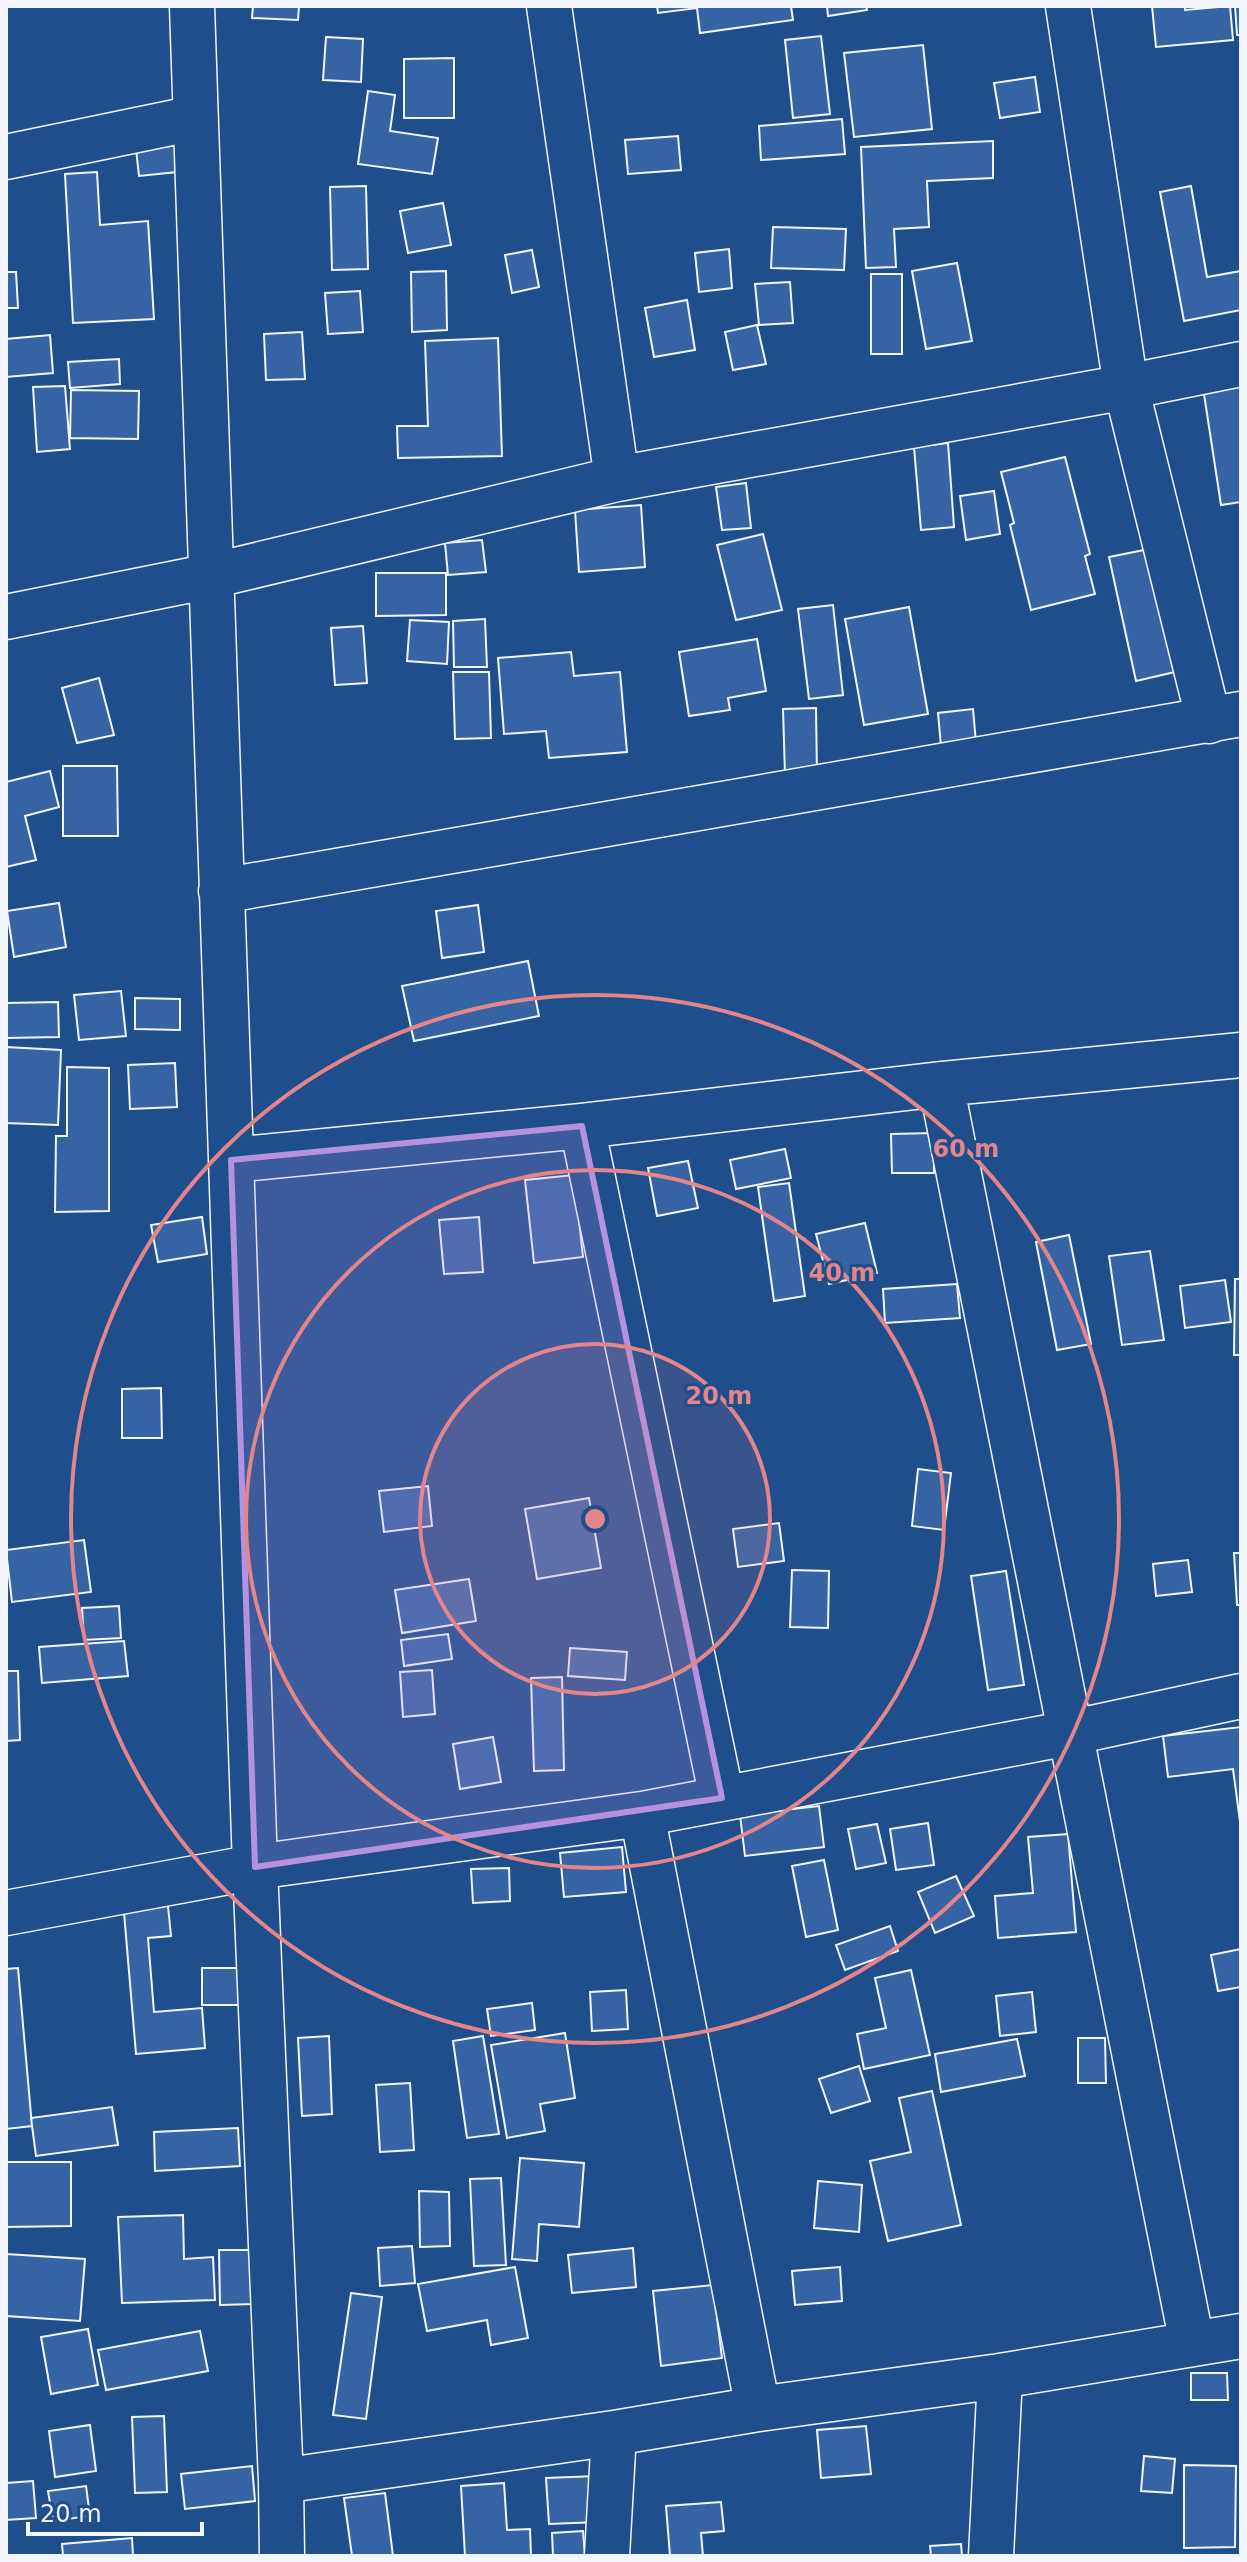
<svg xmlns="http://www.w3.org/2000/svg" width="1247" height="2562" font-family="'DejaVu Sans',sans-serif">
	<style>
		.building { fill: #3563a3; stroke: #f2f6ff; stroke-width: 2 }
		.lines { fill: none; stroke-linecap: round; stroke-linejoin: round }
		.minor-casing { stroke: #f2f6ff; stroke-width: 47 }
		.minor { stroke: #1f4e8c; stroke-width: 44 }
		.marked { fill: #b691df; fill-opacity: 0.2; stroke: #b691df; stroke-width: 6; stroke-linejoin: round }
		.ring { fill: none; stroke: #e38589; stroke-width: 4 }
		.centre { fill: #e38589; stroke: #1f4e8c; stroke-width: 4 }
		.ring-label { font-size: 24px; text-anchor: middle; font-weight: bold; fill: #e38589; stroke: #1f4e8c; stroke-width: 6; stroke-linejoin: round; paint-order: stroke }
	</style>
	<rect width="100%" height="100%" fill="#1f4e8c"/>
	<path class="building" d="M253,6H299L298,20L252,18Z
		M657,6H791L793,20L700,33L697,8L658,13Z
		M827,6H866L867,10L828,16Z
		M1152,6H1185V10L1230,6L1233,40L1156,47Z
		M1235,6H1241V35H1237Z
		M821,36L830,114L793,118L785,40Z
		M326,37L363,39L361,82L323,80Z
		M923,45L932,129L854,137L844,53Z
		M454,58V118H404V59Z
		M1035,77L1040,112L1000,118L994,83Z
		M368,91L395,95L390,131L438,138L432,174L358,164Z
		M842,119L845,154L761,160L759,126Z
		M678,136L681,170L628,174L625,140Z
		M993,141V178L927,181L929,227L894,229L896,267L866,268L861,147Z
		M195,144L197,170L139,176L136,149Z
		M97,172L100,225L148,221L154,319L73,323L65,174Z
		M366,186L368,269L332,270L330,187Z
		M1191,186L1207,277L1241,271V310L1184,321L1160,192Z
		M443,203L451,245L408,253L400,211Z
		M773,227L846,229L844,270L771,268Z
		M729,249L732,288L699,292L695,253Z
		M532,250L539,287L512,293L505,255Z
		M957,263L972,341L926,349L912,271Z
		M446,271L447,330L412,332L411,272Z
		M6,272H16L18,308H6Z
		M871,274H902V354H871Z
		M790,282L793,323L759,325L755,284Z
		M360,291L363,332L328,334L325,293Z
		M687,300L695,350L654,357L645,308Z
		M757,325L766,364L733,370L725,332Z
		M302,332L305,379L266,380L264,334Z
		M50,335L53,373L6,377V339Z
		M498,338L502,456L398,458L397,426H428L425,341Z
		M119,359L120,384L70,388L68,362Z
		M1241,375V502L1221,505L1202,381Z
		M65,386L70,449L37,452L33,387Z
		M71,390L139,391L138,439L70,438Z
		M948,443L954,527L921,530L914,447Z
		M1065,457L1090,554L1085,556L1095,594L1031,610L1010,525L1014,523L1001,472Z
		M746,483L751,528L722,530L716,487Z
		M994,491L1000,534L966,540L960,496Z
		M641,505L645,567L579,572L575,510Z
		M763,534L782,610L736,620L717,545Z
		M482,540L486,572L448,575L445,543Z
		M1149,549L1175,672L1136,681L1109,557Z
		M376,573H446V615L376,616Z
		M833,605L843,695L809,699L798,609Z
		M909,607L928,714L864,725L845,619Z
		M485,619L487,667H454L453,621Z
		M410,620L449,622L447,664L407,661Z
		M363,626L367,683L335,685L331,628Z
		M757,639L766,691L728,698L730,710L689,716L679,652Z
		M571,652L574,676L620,672L627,752L549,758L546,731L504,734L498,658Z
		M453,672H489L491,738L455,739Z
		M99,678L114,735L77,743L62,688Z
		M816,708L817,775H785L783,709Z
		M973,709L976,743L941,746L938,713Z
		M63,766H117L118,836H63Z
		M50,771L59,807L25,816L36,860L6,867V782Z
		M59,903L66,947L14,957L7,911Z
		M478,905L484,952L442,958L436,911Z
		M528,961L539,1016L414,1041L402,986Z
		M121,991L126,1036L79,1040L74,995Z
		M135,998L180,999V1030L135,1029Z
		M58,1002L59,1037L6,1038V1003Z
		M6,1047L61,1050L58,1125L6,1123Z
		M175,1063L177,1107L130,1109L128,1065Z
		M67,1067L109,1068V1211L55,1212L56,1136H67Z
		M934,1133V1173H892L891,1134Z
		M785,1149L791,1178L736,1189L730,1160Z
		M688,1161L698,1208L657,1216L648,1168Z
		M574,1175L583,1257L534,1263L525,1180Z
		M789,1183L805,1296L774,1301L758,1187Z
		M202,1217L207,1254L158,1262L151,1225Z
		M479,1217L483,1272L444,1274L439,1220Z
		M865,1223L877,1273L829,1284L816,1234Z
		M1069,1235L1091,1344L1057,1350L1036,1242Z
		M1150,1251L1164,1340L1122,1345L1109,1256Z
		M1235,1279H1241V1355H1234Z
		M1225,1280L1231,1322L1185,1328L1180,1286Z
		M957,1284L960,1318L885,1323L883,1289Z
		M161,1388L162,1438H122V1389Z
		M918,1469L951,1473L944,1530L912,1526Z
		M428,1486L432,1526L384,1532L379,1491Z
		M589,1498L601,1568L537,1579L525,1509Z
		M779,1523L784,1561L738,1567L733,1529Z
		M84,1540L91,1592L12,1602L6,1550Z
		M1234,1553H1241V1605H1237Z
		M1188,1560L1192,1592L1156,1596L1153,1564Z
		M792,1570L829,1571L828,1628L790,1627Z
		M1006,1571L1024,1685L988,1690L971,1576Z
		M469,1579L476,1621L402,1633L395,1590Z
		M119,1606L121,1638L84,1640L82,1608Z
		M448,1634L452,1659L404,1666L401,1640Z
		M124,1641L128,1676L42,1683L39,1647Z
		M570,1648L627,1652L625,1680L568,1676Z
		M432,1670L435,1714L403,1717L400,1672Z
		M6,1671H18L20,1740L6,1741Z
		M562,1677L564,1770L534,1771L531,1678Z
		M1241,1727V1829L1233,1769L1168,1777L1163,1736Z
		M493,1737L501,1782L460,1789L453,1744Z
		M819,1806L824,1847L745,1856L740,1815Z
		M928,1823L934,1865L896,1870L890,1829Z
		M877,1824L886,1863L856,1869L848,1829Z
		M1068,1834L1076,1932L998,1938L995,1896L1033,1893L1028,1837Z
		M622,1847L626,1892L564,1897L560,1853Z
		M824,1860L838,1930L806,1937L792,1866Z
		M509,1868L510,1901L473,1903L471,1869Z
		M956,1876L974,1916L935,1933L918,1892Z
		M166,1886L171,1936L148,1938L154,2012L202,2008L205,2048L136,2054L122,1889Z
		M890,1926L898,1951L845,1970L836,1945Z
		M1241,1949V1987L1218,1991L1211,1955Z
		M18,1968L32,2126L6,2129V1969Z
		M202,1968H257V2005H202Z
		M911,1970L930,2055L864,2069L857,2034L886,2028L875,1978Z
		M626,1990L628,2029L592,2031L590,1992Z
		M1032,1992L1036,2032L1000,2036L996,1996Z
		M532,2003L535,2030L491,2036L487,2009Z
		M565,2033L575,2098L540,2104L545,2131L507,2138L491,2045Z
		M329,2036L332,2114L302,2116L298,2038Z
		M483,2036L499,2134L467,2138L453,2041Z
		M1078,2038H1105L1106,2083H1078Z
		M1017,2039L1025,2076L941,2092L935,2054Z
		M859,2066L870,2101L831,2113L819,2079Z
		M410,2083L414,2150L380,2152L376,2085Z
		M932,2091L961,2225L888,2241L870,2161L911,2152L899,2098Z
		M112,2107L118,2145L36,2156L31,2118Z
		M238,2128L240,2166L155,2171L154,2132Z
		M520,2158L584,2163L579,2227L539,2224L537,2261L512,2259Z
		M6,2162H71V2226L6,2227Z
		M501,2178L506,2265L474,2266L470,2179Z
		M818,2181L862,2185L859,2232L814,2228Z
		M419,2191L449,2192L450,2246L420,2247Z
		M183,2215L184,2259L213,2257L215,2300L122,2303L118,2217Z
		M412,2246L415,2283L380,2286L378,2248Z
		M633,2248L636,2287L572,2293L568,2255Z
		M219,2250H254V2304L220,2305Z
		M6,2254L85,2259L80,2321L6,2316Z
		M515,2267L528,2338L491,2345L487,2320L427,2331L418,2284Z
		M840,2267L842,2301L795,2305L792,2271Z
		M713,2285L722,2358L661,2366L653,2291Z
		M351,2293L382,2297L366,2419L333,2415Z
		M88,2329L98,2385L51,2394L41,2337Z
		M200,2331L208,2371L106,2390L98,2350Z
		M1191,2373H1227L1228,2400H1191Z
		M164,2416L167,2492L135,2493L132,2417Z
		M90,2425L96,2471L55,2477L49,2431Z
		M866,2426L871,2474L821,2478L817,2430Z
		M1144,2456L1175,2459L1172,2493L1141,2491Z
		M1184,2465L1236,2466L1235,2547L1184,2548Z
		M252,2466L255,2501L185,2509L181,2474Z
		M597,2476L599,2522L549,2524L546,2478Z
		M33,2481L36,2518L6,2520V2483Z
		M504,2483L507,2530L530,2529L531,2556H465L461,2486Z
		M86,2486L90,2516L53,2521L48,2491Z
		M385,2493L393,2556H352L344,2498Z
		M721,2502L724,2531L701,2533L703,2556H670L666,2506Z
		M583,2531L585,2556H553L552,2533Z
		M132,2538L133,2556H63L62,2544Z
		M961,2544L962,2556H931L930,2546Z"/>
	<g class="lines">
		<g class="minor-casing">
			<path id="minor" d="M192,6L255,1867L281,2481L282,2556
				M549,6L617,479
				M1068,6L1126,387L1209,721
				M6,157L195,118
				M6,617L211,576L617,479L1126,387L1241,364
				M221,891L1241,714
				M941,1084L1192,2343
				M582,1126L722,1798
				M231,1160L582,1126L941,1084L1241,1055
				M642,1814L758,2409
				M6,1913L255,1867L642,1814L1069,1733L1241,1696
				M281,2481L614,2433L758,2409L1000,2376L1241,2336
				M607,2556L614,2433
				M991,2556L1000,2376"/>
		</g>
		<use href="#minor" class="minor"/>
	</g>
	<path class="marked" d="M582,1126L722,1798L255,1867L231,1160Z"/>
	<circle cx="595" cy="1519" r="175" fill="#e38589" fill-opacity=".12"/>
	<g class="ring">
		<circle cx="595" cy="1519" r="175"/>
		<circle cx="595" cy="1519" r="349"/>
		<circle cx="595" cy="1519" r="524"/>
	</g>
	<circle cx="595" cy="1519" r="12" class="centre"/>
	<g class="ring-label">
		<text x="966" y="1157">60 m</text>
		<text x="842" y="1281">40 m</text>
		<text x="719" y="1404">20 m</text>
	</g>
	<rect width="1247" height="2562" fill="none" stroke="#f2f6ff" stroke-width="16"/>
	<path d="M28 2522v12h174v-12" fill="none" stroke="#f2f6ff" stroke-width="4"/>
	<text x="40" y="2522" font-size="24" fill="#f2f6ff" stroke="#1f4e8c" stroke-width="6" paint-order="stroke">20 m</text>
</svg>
